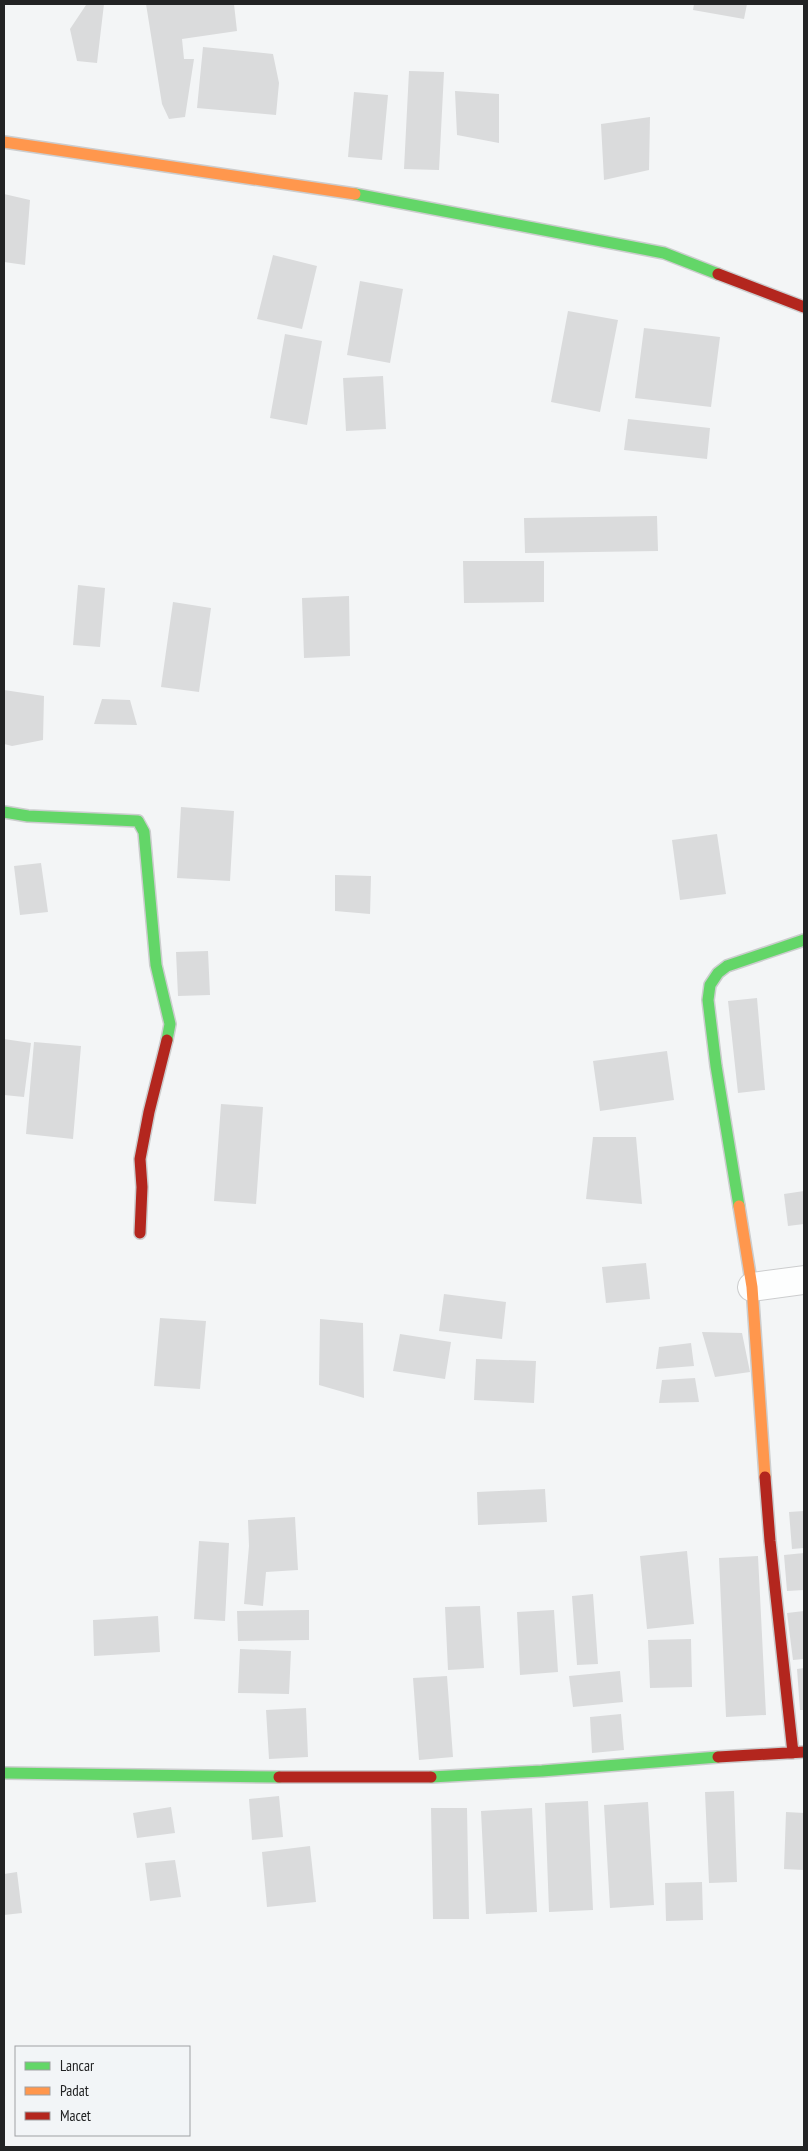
<svg xmlns="http://www.w3.org/2000/svg" width="808" height="2151" font-family="'PT Sans Narrow',sans-serif">
	<style>
		.building { fill: #dadbdc }
		.lines { fill: none; stroke-linecap: round; stroke-linejoin: round }
		.street-casing { stroke: #cccdce; stroke-width: 30 }
		.fast-casing { stroke: #cccdce; stroke-width: 14 }
		.slow-casing { stroke: #cccdce; stroke-width: 14 }
		.jam-casing { stroke: #cccdce; stroke-width: 14 }
		.street { stroke: #fdfefe; stroke-width: 28 }
		.fast { stroke: #63d668; stroke-width: 11 }
		.slow { stroke: #ff974d; stroke-width: 11 }
		.jam { stroke: #b3261e; stroke-width: 11 }
	</style>
	<rect width="100%" height="100%" fill="#f3f5f6"/>
	<path class="building" d="M82,4H104L97,63L77,61L70,29L86,5Z
		M146,4H234L237,31L182,39L184,59H194L185,117L169,119L162,104Z
		M694,4H747L744,19L693,10Z
		M203,47L273,54L279,83L276,115L197,108Z
		M409,71L444,72L439,170L404,169Z
		M455,91L499,94V143L457,135Z
		M354,92L388,95L382,160L348,157Z
		M650,117L649,170L604,180L601,124Z
		M4,194L30,200L25,265L4,262Z
		M273,255L317,266L302,329L257,319Z
		M360,281L403,289L390,363L347,355Z
		M568,311L618,320L600,412L551,402Z
		M644,328L720,337L711,407L635,398Z
		M285,334L322,341L307,425L270,418Z
		M383,376L386,429L346,431L343,378Z
		M628,419L710,428L707,459L624,450Z
		M657,516L658,551L525,553L524,518Z
		M463,561H544V602L464,603Z
		M78,585L105,588L100,647L73,645Z
		M349,596L350,656L304,658L302,598Z
		M173,602L211,608L199,692L161,687Z
		M4,690L44,696L43,740L12,746L4,744Z
		M102,699L130,700L137,725L94,724Z
		M181,807L234,811L230,881L177,878Z
		M717,834L726,894L680,900L672,840Z
		M41,863L48,912L20,915L14,866Z
		M335,875L371,876L370,914L335,911Z
		M208,951L210,995L178,996L176,952Z
		M757,998L765,1090L738,1093L728,1001Z
		M4,1039L31,1043L24,1097L4,1095Z
		M34,1042L81,1046L73,1139L26,1134Z
		M667,1051L674,1100L600,1111L593,1061Z
		M221,1104L263,1107L256,1204L214,1201Z
		M593,1137H636L642,1204L586,1199Z
		M804,1191V1224L788,1226L784,1194Z
		M646,1263L650,1299L606,1303L602,1267Z
		M444,1294L506,1302L502,1339L439,1331Z
		M160,1318L206,1321L200,1389L154,1386Z
		M320,1319L363,1323L364,1398L319,1385Z
		M702,1332L742,1333L750,1372L715,1377Z
		M400,1334L451,1342L445,1379L393,1371Z
		M691,1343L694,1366L656,1369L659,1347Z
		M476,1359L536,1361L534,1403L474,1400Z
		M695,1378L699,1402L659,1403L662,1380Z
		M545,1489L547,1522L478,1525L477,1492Z
		M804,1511V1548L792,1549L789,1512Z
		M295,1517L298,1570L266,1572L263,1606L244,1604L249,1546L248,1520Z
		M199,1541L229,1543L225,1621L194,1619Z
		M687,1551L694,1624L647,1629L640,1556Z
		M804,1553V1590L787,1591L784,1555Z
		M758,1556L766,1715L726,1717L719,1558Z
		M593,1594L598,1664L577,1665L572,1596Z
		M480,1606L484,1668L448,1670L445,1607Z
		M309,1610V1640L238,1641L237,1611Z
		M554,1610L558,1672L520,1675L517,1612Z
		M804,1611V1659L793,1660L787,1613Z
		M158,1616L160,1652L94,1656L93,1620Z
		M691,1639L692,1687L650,1688L648,1640Z
		M240,1649L291,1651L289,1694L238,1693Z
		M804,1668V1710H800L797,1669Z
		M620,1671L623,1702L573,1707L569,1676Z
		M447,1676L453,1757L419,1760L413,1678Z
		M306,1708L308,1757L269,1759L266,1710Z
		M621,1714L624,1750L592,1753L590,1717Z
		M734,1791L737,1882L709,1883L705,1792Z
		M279,1796L283,1837L252,1840L249,1799Z
		M588,1801L593,1910L549,1912L545,1803Z
		M648,1802L654,1905L610,1908L604,1805Z
		M171,1807L175,1833L137,1838L133,1813Z
		M431,1808H467L469,1919H433Z
		M532,1808L537,1912L486,1914L481,1811Z
		M786,1812L804,1813V1870L784,1869Z
		M310,1846L316,1902L267,1907L262,1852Z
		M175,1860L181,1897L150,1901L145,1863Z
		M17,1872L22,1913L4,1915V1874Z
		M702,1882L703,1920L666,1921L665,1883Z"/>
	<g class="lines">
		<g class="street-casing">
			<path id="street" d="M752,1287L804,1280"/>
		</g>
		<g class="fast-casing">
			<path id="fast" d="M355,194L664,253L718,274
				M4,812L28,816L138,821L144,832L156,965L170,1024L167,1040
				M739,1206L716,1066L708,1000L710,985L718,973L727,966L804,940
				M4,1773L279,1777
				M431,1777L542,1771L718,1757"/>
		</g>
		<g class="slow-casing">
			<path id="slow" d="M4,142L355,194
				M739,1206L752,1287L765,1477"/>
		</g>
		<g class="jam-casing">
			<path id="jam" d="M718,274L804,307
				M140,1233L142,1187L140,1159L149,1112L167,1040
				M765,1477L770,1541L793,1753
				M718,1757L804,1752
				M279,1777H431"/>
		</g>
		<use href="#street" class="street"/>
		<use href="#fast" class="fast"/>
		<use href="#slow" class="slow"/>
		<use href="#jam" class="jam"/>
	</g>
	<rect width="808" height="2151" fill="none" stroke="#222324" stroke-width="10"/>
	<rect x="15" y="2046" width="175" height="90" fill="#f2f5f7" stroke="#9fa1a3"/>
	<rect x="25" y="2062" width="25" height="8" fill="#63d668" stroke="#9fa1a3"/>
	<text x="60" y="2071" font-size="15" fill="#222324">Lancar</text>
	<rect x="25" y="2087" width="25" height="8" fill="#ff974d" stroke="#9fa1a3"/>
	<text x="60" y="2096" font-size="15" fill="#222324">Padat</text>
	<rect x="25" y="2112" width="25" height="8" fill="#b3261e" stroke="#9fa1a3"/>
	<text x="60" y="2121" font-size="15" fill="#222324">Macet</text>
</svg>
